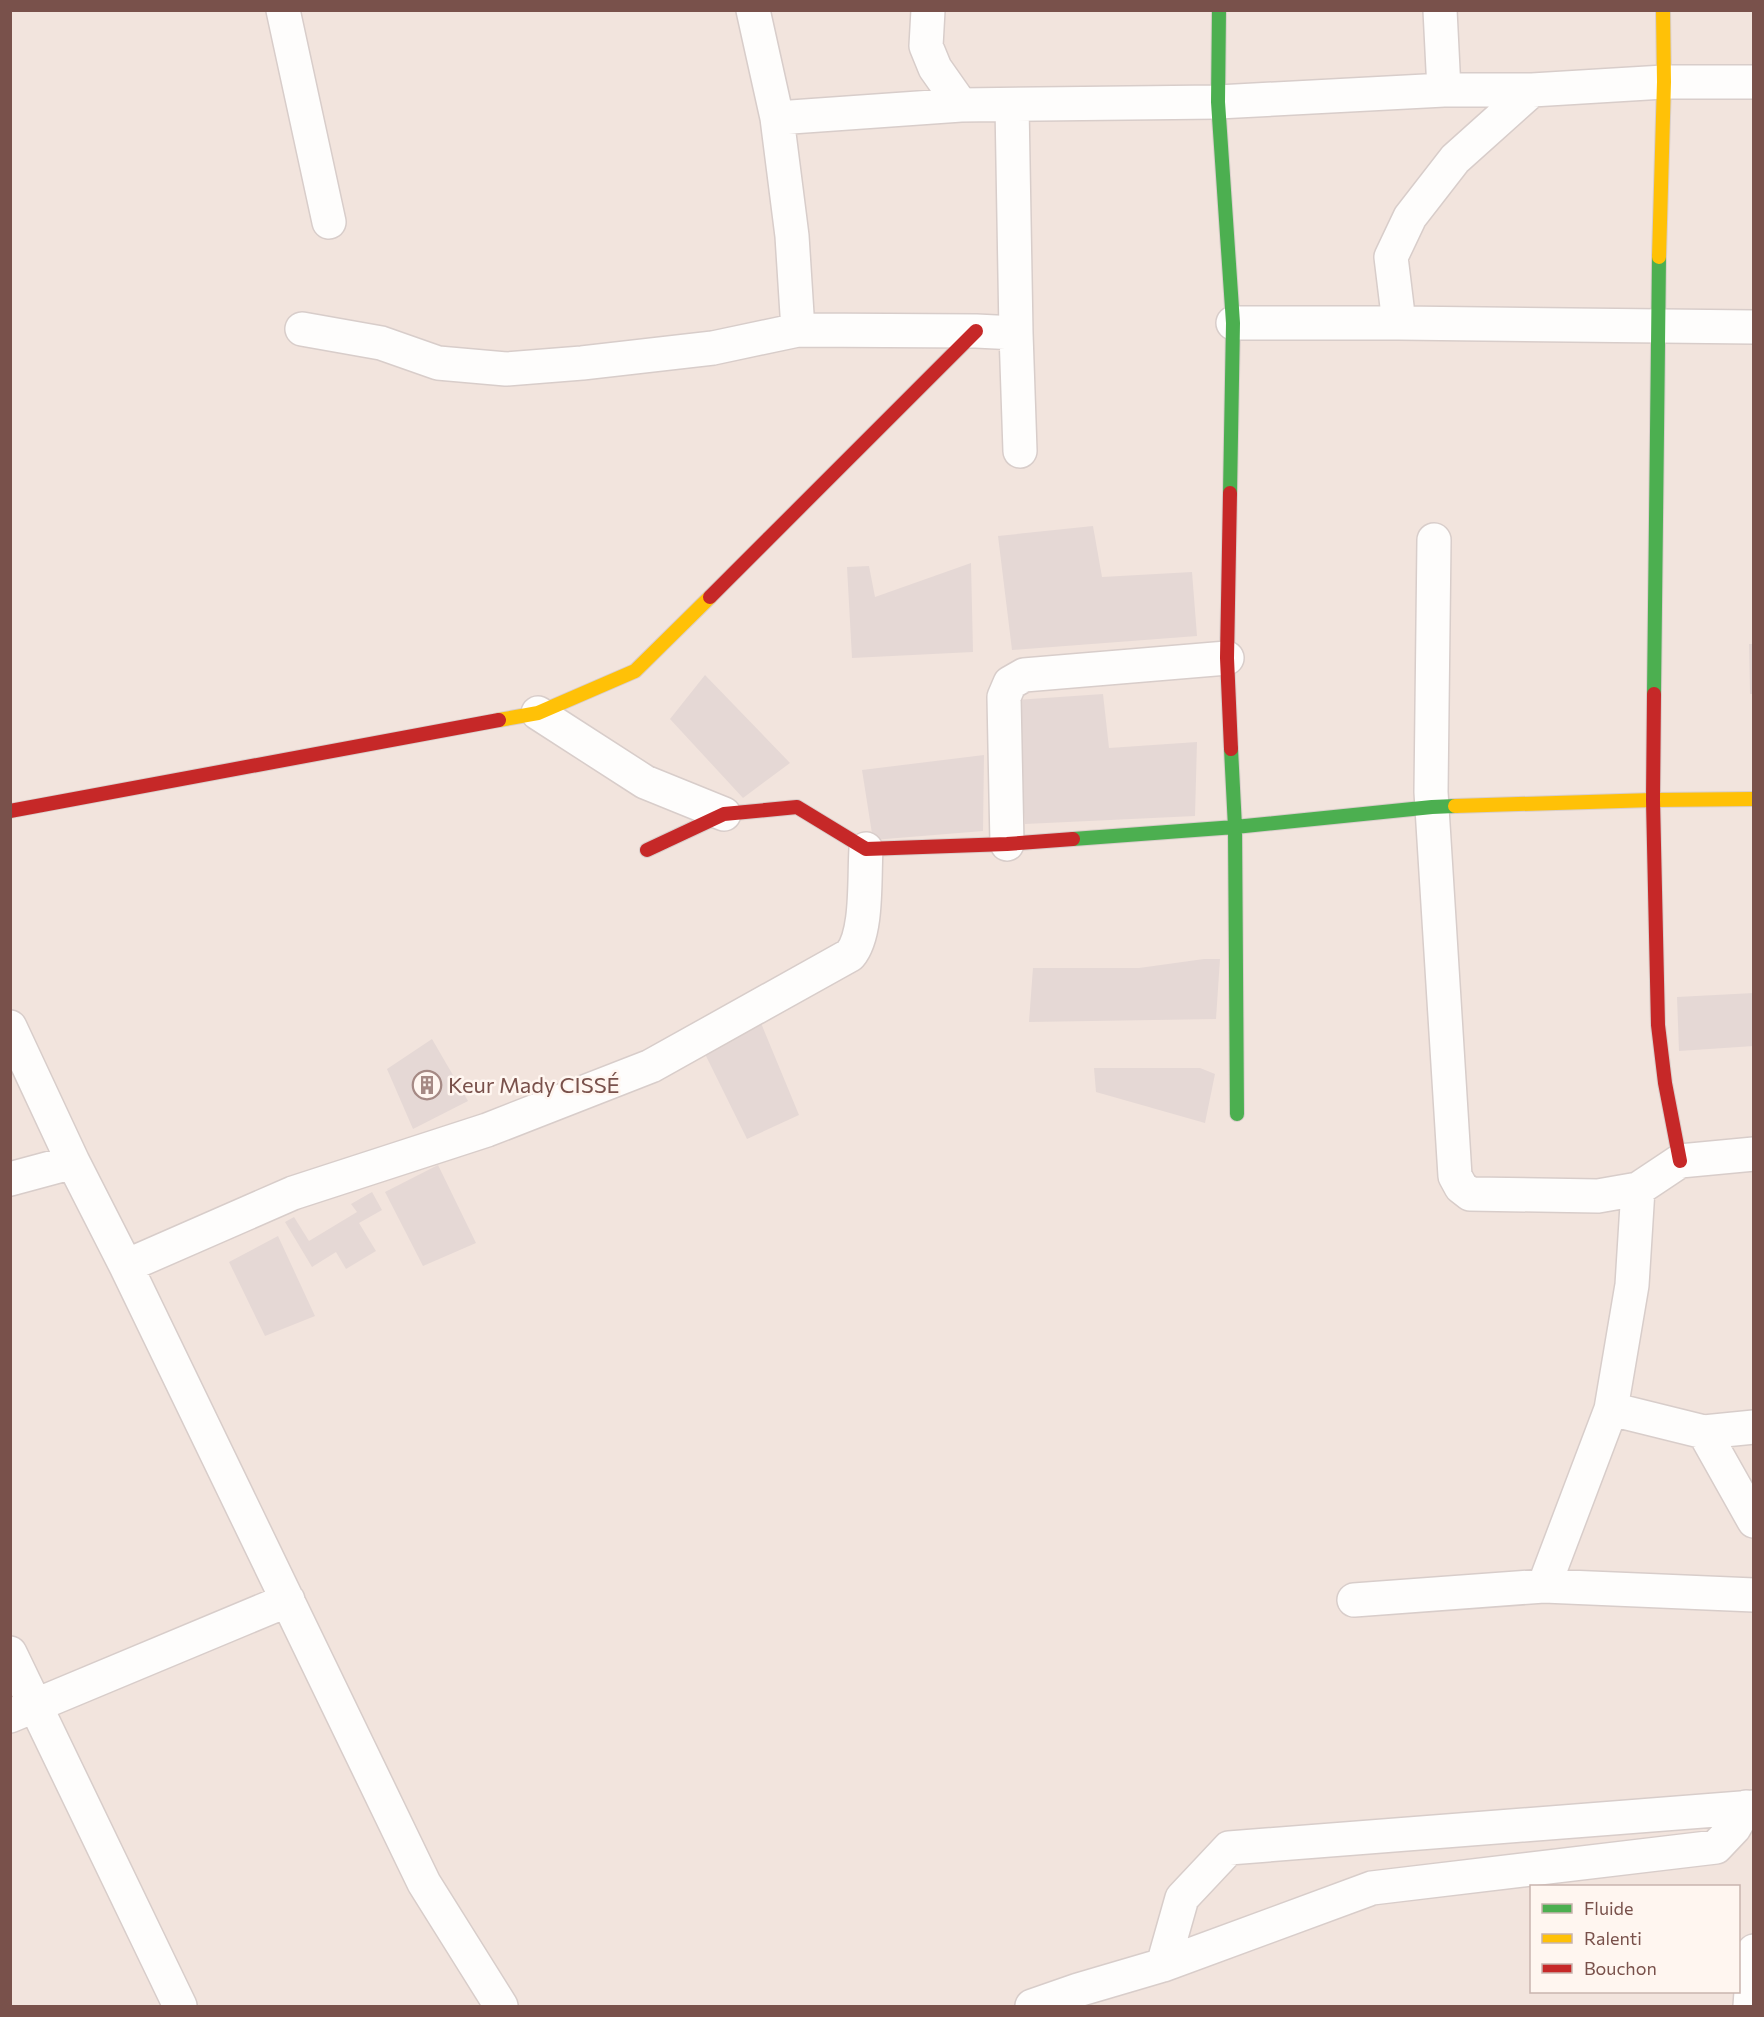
<svg xmlns="http://www.w3.org/2000/svg" width="1764" height="2017" font-family="Commissioner,sans-serif">
	<style>
		.residential { fill: #f2e4dd; fill-rule: evenodd }
		.building { fill: #e5d8d5 }
		.lines { fill: none; stroke-linecap: round; stroke-linejoin: round }
		.street-casing { stroke: #d8cdca; stroke-width: 36 }
		.fast-casing { stroke: #d9cecb; stroke-width: 16 }
		.slow-casing { stroke: #d9cecb; stroke-width: 16 }
		.jam-casing { stroke: #d9cecb; stroke-width: 16 }
		.street { stroke: #fefdfc; stroke-width: 33 }
		.fast { stroke: #4caf50; stroke-width: 14 }
		.slow { stroke: #ffc107; stroke-width: 14 }
		.jam { stroke: #c62828; stroke-width: 14 }
		.labels { text-anchor: middle; stroke-width: 5; stroke-linejoin: round; paint-order: stroke }
		.poi-label { font-size: 22px; fill: #79514b; stroke: #fff6f0; text-anchor: start }
	</style>
	<rect width="100%" height="100%" fill="#f8f2ee"/>
	<path class="residential" d="M11,11H1753V2006H11ZM1532,1886H1738V1992H1532Z"/>
	<path class="building" d="M1093,526L1102,577L1192,572L1197,636L1012,650L998,536Z
		M971,563L973,652L852,658L847,567L869,566L875,597Z
		M1749,644H1754V694H1750Z
		M705,675L790,763L743,798L670,719Z
		M1103,694L1109,748L1197,742L1195,816L1025,824L1015,700Z
		M984,755L983,831L873,840L862,770Z
		M1204,959H1220L1216,1019L1029,1022L1033,968H1139Z
		M1754,993V1046L1679,1051L1677,997Z
		M761,1023L799,1115L747,1139L706,1056L709,1047Z
		M432,1039L468,1101L413,1129L387,1069Z
		M1094,1068H1200L1215,1074L1205,1123L1096,1092Z
		M438,1165L476,1243L423,1266L385,1192Z
		M372,1192L382,1210L359,1223L376,1251L346,1269L336,1252L312,1267L285,1222L294,1217L309,1241L357,1212L351,1204Z
		M278,1236L315,1316L265,1336L229,1262Z"/>
	<g class="lines">
		<g class="street-casing">
			<path id="street" d="M283,10L329,222
				M753,10L777,118L792,236L798,330
				M928,10L926,46L935,68L961,105
				M1440,10L1444,90
				M777,118L961,105L1218,102L1444,90H1532L1664,82H1754
				M1233,323H1399L1391,257L1410,217L1455,159L1532,90
				M1399,323L1754,327
				M302,329L381,343L438,363L506,369L582,363L713,348L798,330L976,331L1016,333L1012,105
				M1016,333L1020,451
				M1434,540L1431,792L1455,1176L1461,1187L1470,1194L1598,1196L1638,1189L1680,1161L1754,1154
				M538,713L645,782L724,814
				M1007,844L1004,697L1010,683L1024,675L1227,658
				M10,1027L73,1162L126,1266L424,1883L501,2006
				M10,1179L73,1162
				M126,1266L293,1193L487,1130L651,1066L850,955C868,934 864,878 866,849
				M1611,1409L1704,1432L1754,1427
				M1704,1432L1754,1521
				M1544,1586L1611,1409L1632,1285L1638,1189
				M1354,1600L1544,1586L1754,1595
				M10,1653L180,2006
				M10,1716L288,1600
				M1163,1965L1182,1898L1229,1848L1754,1807
				M1032,2006L1078,1990L1163,1965L1372,1888L1716,1847L1734,1828L1746,1807
				M1750,2006L1754,1951"/>
		</g>
		<g class="fast-casing">
			<path id="fast" d="M1219,10L1218,102L1233,323L1230,493
				M1654,694L1659,257
				M1231,749L1235,827L1237,1114
				M1073,839L1235,827L1432,807L1455,806"/>
		</g>
		<g class="slow-casing">
			<path id="slow" d="M1659,257L1664,82L1663,10
				M499,720L538,713L635,671L710,597
				M1455,806L1653,800L1754,799"/>
		</g>
		<g class="jam-casing">
			<path id="jam" d="M1230,493L1227,658L1231,749
				M710,597L976,331
				M1654,694L1653,800L1658,1025L1665,1083L1680,1161
				M10,811L499,720
				M647,850L724,814L797,807L866,849L1007,844L1073,839"/>
		</g>
		<use href="#street" class="street"/>
		<use href="#fast" class="fast"/>
		<use href="#slow" class="slow"/>
		<use href="#jam" class="jam"/>
	</g>
	<defs>
		<g id="building-ring" transform="scale(1.5)"><circle r="9.5" fill="#fff6f0" stroke="#a58984" stroke-width="1.5"/><path d="M-4-6H4V6H1V3H-1V6H-4ZM-2.5-4.3h1.7v1.8h-1.7ZM.8-4.3h1.7v1.8H.8ZM-2.5-1h1.7V.8h-1.7ZM.8-1h1.7V.8H.8Z" fill="#a58984"/></g>
	</defs>
	<g fill-rule="evenodd">
		<use href="#building-ring" x="427" y="1085"/>
	</g>
	<g class="labels">
		<g class="poi-label">
			<text x="448" y="1093">Keur Mady CISSÉ</text>
		</g>
	</g>
	<rect width="1764" height="2017" fill="none" stroke="#79514b" stroke-width="24"/>
	<rect x="1530" y="1885" width="210" height="108" fill="#fff6f0" stroke="#c9b4ae" stroke-width="1.5"/>
	<rect x="1542" y="1904" width="30" height="9" fill="#4caf50" stroke="#c9b4ae" stroke-width="1.5"/>
	<text x="1584" y="1915" font-size="18" fill="#79514b">Fluide</text>
	<rect x="1542" y="1934" width="30" height="9" fill="#ffc107" stroke="#c9b4ae" stroke-width="1.5"/>
	<text x="1584" y="1945" font-size="18" fill="#79514b">Ralenti</text>
	<rect x="1542" y="1964" width="30" height="9" fill="#c62828" stroke="#c9b4ae" stroke-width="1.5"/>
	<text x="1584" y="1975" font-size="18" fill="#79514b">Bouchon</text>
</svg>
